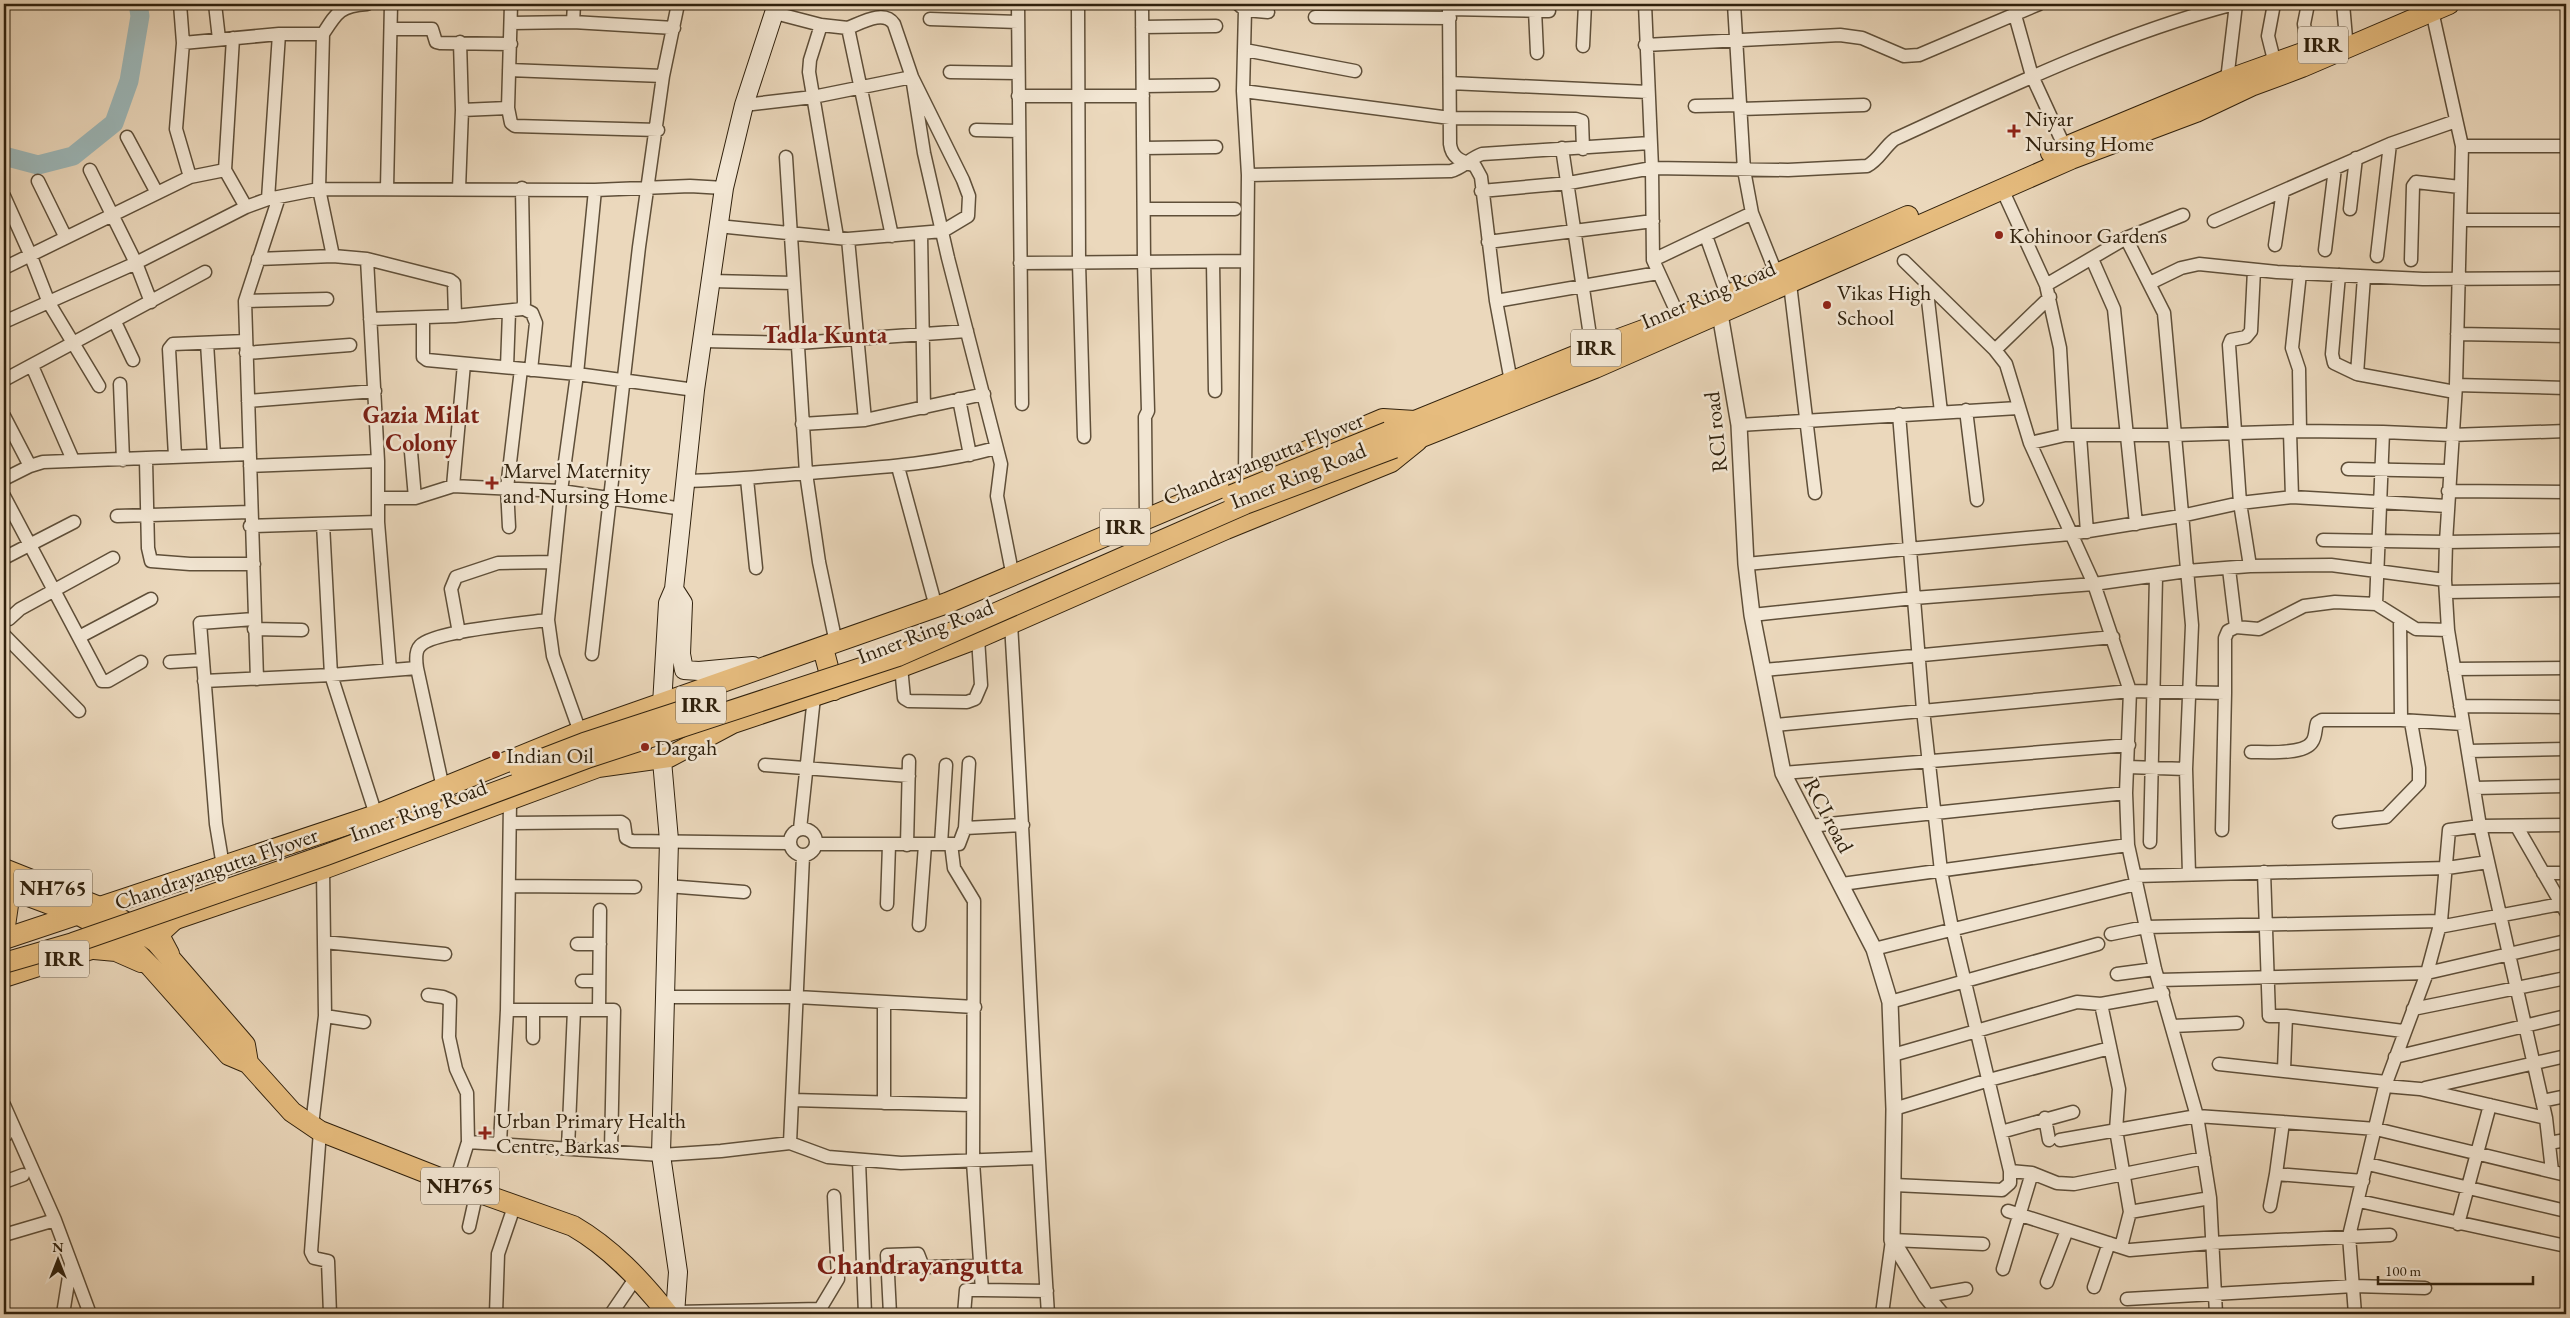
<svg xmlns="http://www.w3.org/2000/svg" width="2570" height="1318" font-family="'EB Garamond',serif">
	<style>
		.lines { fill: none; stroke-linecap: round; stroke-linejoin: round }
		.river { stroke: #9cb8ba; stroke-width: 19 }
		.minor-casing { stroke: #5f4f39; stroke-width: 15 }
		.tertiary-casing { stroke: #5f4f39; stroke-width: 18 }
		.secondary-casing { stroke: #30210d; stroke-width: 20 }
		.primary-casing { stroke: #30210d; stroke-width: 22 }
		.trunk-casing { stroke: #30210d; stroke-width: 22 }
		.minor { stroke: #f2e6d3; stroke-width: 12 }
		.tertiary { stroke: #f2e6d3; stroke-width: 15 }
		.secondary { stroke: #f2e6d3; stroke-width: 18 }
		.primary { stroke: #e6bc7e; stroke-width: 20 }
		.trunk { stroke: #e6bc7e; stroke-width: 20 }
		.trunk-bridge-casing { stroke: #30210d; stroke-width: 22; stroke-linecap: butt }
		.trunk-bridge { stroke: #e6bc7e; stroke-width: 20 }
		.poi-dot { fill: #8f2418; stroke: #f2e6d3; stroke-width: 2 }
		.labels { text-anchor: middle; stroke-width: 5; stroke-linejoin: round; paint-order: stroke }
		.shield { fill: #f2e6d3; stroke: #6a5c48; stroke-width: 1 }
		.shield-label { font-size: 21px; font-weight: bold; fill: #30210d }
		.poi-label { font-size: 22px; fill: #30210d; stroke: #f2e6d3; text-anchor: start }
		.street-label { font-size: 22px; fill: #30210d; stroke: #f2e6d3 }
		.neighbourhood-label { font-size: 24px; font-weight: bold; fill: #7a1f14; stroke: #f2e6d3 }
		.district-label { font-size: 28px; font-weight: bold; fill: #7a1f14; stroke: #f2e6d3 }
	</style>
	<rect width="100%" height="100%" fill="#ebd8bc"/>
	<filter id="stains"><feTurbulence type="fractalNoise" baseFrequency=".004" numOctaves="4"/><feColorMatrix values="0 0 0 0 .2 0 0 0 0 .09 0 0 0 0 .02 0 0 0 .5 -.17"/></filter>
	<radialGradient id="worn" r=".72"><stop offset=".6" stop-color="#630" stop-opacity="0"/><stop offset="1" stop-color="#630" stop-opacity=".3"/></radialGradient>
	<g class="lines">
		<path class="river" d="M4,156L38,165L73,156L114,123L129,81L140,16L138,4"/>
		<g class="minor-casing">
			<path id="minor" d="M180,4L183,43L176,129L190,177
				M215,4L219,39
				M511,4L508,108L511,123L515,126L658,130
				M1018,4L1022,404
				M1078,4L1079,263L1084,437
				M1142,4L1144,262L1148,411L1145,417L1146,517
				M1238,4L1245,10L1268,12
				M1449,4L1450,144C1452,159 1462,161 1475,166L1481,177L1496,301L1512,387
				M1645,4L1652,168L1653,260L1679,317
				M1734,4L1744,170L1752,213L1776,273
				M2274,4L2268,36L2275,64
				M2343,4L2346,38
				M1449,9L1549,11
				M1245,10L1243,91L1248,175L1245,476
				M1535,10L1537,53
				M2432,11L2462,146L2456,385L2446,542L2445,580L2448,630L2480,826L2546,1118L2552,1171
				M775,13L821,25L848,28
				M2015,15L2032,76L2067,152
				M1315,17L1450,18
				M930,19L1018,22
				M573,22L574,4
				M512,23L573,22L674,28
				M821,25L810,60L809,72L837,237
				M1142,27L1216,26
				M391,29H432L436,42L440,43L511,44
				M279,34L268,199L319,189L333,256L367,259L450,280L454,283L455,316
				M323,34L319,189L595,190L690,186L724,188
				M233,38L225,170L246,207
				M183,43L279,34H323C337,12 340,6 367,4
				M1645,45L1840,35L1862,38L1904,56L1919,55L2039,4
				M1583,46L1585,4
				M2308,49L2304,24L2308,4
				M1245,50L1355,71
				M509,70L663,76
				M950,72L1018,73
				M2227,80L2236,4
				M1450,83L1648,92
				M1143,86L1213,85
				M1243,91L1450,118L1576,119L1582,121L1583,149
				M1018,96H1143
				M744,105L813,97L912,77L924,153L948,258L1001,464L997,496L1013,577
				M1695,106L1740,105
				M1740,109L1864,105
				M462,110L508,108
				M976,130L1018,131
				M127,137L157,193
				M2462,146H2566
				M1143,148L1216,147
				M1562,148L1592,349
				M786,157L806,473L819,562L836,643
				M90,170L136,263L151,302
				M1248,175L1451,171C1463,168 1470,158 1482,154L1650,143
				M38,181L65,236
				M387,188L391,4
				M459,189L462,110L460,42
				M2002,189L2046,285L2126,238L2183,215
				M1481,191L1569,183L1652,168L1788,170L1867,166C1879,160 1884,147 1895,139C2006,88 2116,35 2234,4
				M4,196L30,254L49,303L99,386
				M1144,209H1235
				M2350,209L2356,158
				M2460,220H2566
				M2214,221L2390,144L2456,121
				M718,226L848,239L943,231L968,216L969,196L963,180L912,77L894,24C884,9 861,23 848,28L892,236
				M921,234L924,408
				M1706,236L1727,295
				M2126,238L2164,313L2192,625L2186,769L2189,874
				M848,239L865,420
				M1488,242L1653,221
				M2275,245L2283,191
				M2325,250L2335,168
				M2377,256L2390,144
				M258,259L333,256
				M367,259L378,461V522L390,670
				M2092,259L2114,309L2136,524
				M1653,260L1752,213
				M2411,260L2413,186L2416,182L2460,187
				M1904,261L1995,350L2006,364L2030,443L2094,584L2130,691L2126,793L2128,845L2155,969L2197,1116L2210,1198L2216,1314
				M1213,262L1215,391
				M1020,263L1247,261
				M4,268L190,177L225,170
				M2300,273L2292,348L2299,369L2300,431
				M2339,275L2332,354L2334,363L2357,374L2455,392
				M711,281L793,283
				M1926,283L1941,412
				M2150,283L2181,268L2199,264L2277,272L2423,279L2566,278
				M1790,284L1815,493
				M2046,285L2060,348L2065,435
				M245,301L327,299
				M1496,301L1658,273
				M522,308L532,313L536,323L531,370
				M423,318V357L427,360L577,374L695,390
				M370,319L455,316L522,309L524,303L522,188
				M4,322L136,263L246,207L268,199
				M115,322L133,360
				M2457,334L2566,336
				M703,341L798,343L967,331
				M207,343L214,455
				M1995,350L2050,297
				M246,353L350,345
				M32,366L73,460
				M507,367L509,312
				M2357,374L2364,277
				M4,380L205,272
				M120,384L123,460
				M2456,385L2566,388
				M959,399L970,455
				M248,401L375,391
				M1966,410L1977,500
				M1899,414L1923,710L1941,871L1952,928L2010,1171
				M4,416L30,466
				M802,424L865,420L984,394
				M1739,425L2018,408
				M2290,432L2292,497
				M2080,436L2087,532
				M2030,443L2065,435H2174L2300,431L2383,432L2451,435L2566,431
				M411,452L415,498
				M175,456L169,349L173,344L246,341
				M146,460L148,548L151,561L190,564H254
				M250,466L378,461
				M898,467L936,607
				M2348,469L2449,471
				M4,479L30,466L43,462L250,454
				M747,479L756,568
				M686,481C727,480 767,476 808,473C871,468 934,465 996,448
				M453,486L464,364
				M2448,491L2566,492
				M4,496L102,681H108L141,662
				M380,498H415L453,486L561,491L683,509
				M117,516L250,512
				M323,524L331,675L376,815
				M250,526L378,522
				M509,527L507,488L521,369
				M2323,540L2446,542L2566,540
				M4,558L74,522
				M1746,564L2070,534L2181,516L2240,503L2292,497L2447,506
				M2250,566L2240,503L2229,345L2231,340L2246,337L2251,331L2254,270
				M2229,569L2236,627
				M2446,592L2566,590
				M2376,604L2383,432
				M1752,615L1914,598L2094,584L2187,571L2250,566L2331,565L2445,580
				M9,619L20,609L113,558
				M2400,619L2401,720
				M1011,624C1025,854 1033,1084 1048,1314
				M254,629L302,630
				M459,633L451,589L456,577L498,563L554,562
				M4,635L79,711
				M79,637L151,599
				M592,654L639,247L663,76L678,4
				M170,662L202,660
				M901,667L904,698L909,701L967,702L975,699L981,685L978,638
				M417,668L443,788
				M2454,669L2566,668
				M1764,670L2113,637
				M257,679L245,301L279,197
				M204,681L331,675L417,668C416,661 415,651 420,646C433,631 525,623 548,620
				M2460,706L2566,707
				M1775,725L2130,691L2225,693V638L2228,631L2236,627L2259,629L2304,606L2335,602L2376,604L2416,629L2448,630
				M580,732L553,656L548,620L561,491L577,374L595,190
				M2468,751L2566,749
				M2251,752C2265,752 2304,755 2312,742C2316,737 2315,729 2317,723L2322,720H2401L2463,724
				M765,765L909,776
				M2128,767L2186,769
				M1783,773L2129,745
				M2474,788L2566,786
				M2339,822L2386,817L2419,783V768L2411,722
				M511,823L621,822L624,824L626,838L632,841L789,843
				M1810,826L2126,793
				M2517,827L2566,912
				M965,828L969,763
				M790 842a13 13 0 1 1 26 0a13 13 0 1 1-26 0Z
				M800,829L814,697
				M2222,830L2225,693
				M2150,842L2156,577
				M817,844H959L965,828L1023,825
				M941,844L946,765
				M951,844L954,868L974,901L973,1162L982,1290H966L964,1314
				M907,845L909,761
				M223,866L216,824L200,623L254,619
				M2264,872L2269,1016H2286L2403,1031
				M2543,873H2566
				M2135,876L2447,868L2488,862
				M1842,884L2128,845
				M509,886L635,887
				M667,886L744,892
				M887,904L889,845
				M919,925L925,845
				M2439,927L2561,904
				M2111,934L2145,927L2441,921
				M324,942L445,954
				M577,944H600
				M1874,949L2136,884
				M2117,974L2155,969
				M2159,980L2427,973L2566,941
				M582,981H599
				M428,995L443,997L450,1000L449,1037L456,1069L467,1093L468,1142
				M664,997H797L975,1007
				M1890,1002L2098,944
				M2101,1004L2119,1089L2116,1130L2130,1212
				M2413,1009L2566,978
				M507,1010H614L611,1150
				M599,1010L600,910
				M325,1016L364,1022
				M2173,1026L2237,1023
				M533,1038V1010
				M1893,1055L2077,1002L2101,1004L2163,993
				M2395,1057L2566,1016
				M2219,1064L2386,1082
				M2284,1070L2286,1016
				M2385,1086L2420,1089L2546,1118
				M2425,1088L2566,1056
				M793,1100L972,1105
				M2542,1101L2566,1096
				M884,1103V1002
				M4,1105L55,1220L90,1314
				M1894,1109L1989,1080L2110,1048
				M2045,1118L2049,1140
				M312,1125L325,1016L323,869
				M320,1131L311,1252L314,1258L328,1261L330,1314
				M2001,1132L2073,1112
				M4,1135H6
				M2060,1140L2197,1116L2283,1122L2376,1129L2566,1175
				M500,1143L507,1010L510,802
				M790,1143L803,856
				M2549,1143L2566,1140
				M568,1148L574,1010
				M859,1161L865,1314
				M2368,1164L2566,1211
				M2276,1174L2283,1122
				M4,1182L23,1175
				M455,1184L468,1142L661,1155L721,1151L790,1143L828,1157L901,1163L1038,1158
				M1894,1185L2002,1190L2010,1183V1171L2032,1173L2057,1183L2074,1184L2204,1158
				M2359,1201L2566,1246
				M2270,1206L2276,1174L2363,1181
				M2008,1211L2130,1250L2211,1243L2390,1235
				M2458,1224L2490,1105
				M469,1227L477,1191
				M4,1235L55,1220
				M2121,1247L2130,1212L2210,1198
				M2003,1269L2032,1173
				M2047,1282L2067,1230
				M2094,1287L2109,1243
				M982,1290L1047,1291
				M1926,1296L1966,1289
				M2127,1299L2354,1286L2425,1288
				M676,1312L820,1309L838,1279L834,1196
				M63,1314L71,1264
				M496,1314L498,1254L515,1204
				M611,1314L637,1276
				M890,1314L887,1255L918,1254L923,1267L980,1266
				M1882,1314L1892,1240L1983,1244
				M2355,1314L2349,1236L2385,1086L2427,973L2441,921L2449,830L2480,826L2566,825"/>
		</g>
		<g class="tertiary-casing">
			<path id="tertiary" d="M1720,314L1739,425L1746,564L1752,615L1783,773L1874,949L1890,1002L1894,1109L1892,1240L1926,1296L1941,1314"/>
		</g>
		<g class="secondary-casing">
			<path id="secondary" d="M674,589L683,603L681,654L684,670L699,671L753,666
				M675,1314L678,1272L661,1155L669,840L660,738L668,603L674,589L695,390L724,188L744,105L777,4"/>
		</g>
		<g class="primary-casing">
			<path id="primary" d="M823,648L834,690
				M158,925L323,869L598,767L669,757L733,723L901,667L978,638L1226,529L1391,462L1417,441
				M4,939L376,815L580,732L947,603L1383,419L1415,421
				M4,977L110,943"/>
		</g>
		<g class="trunk-casing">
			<path id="trunk" d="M2051,153L2227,80L2333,42
				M1388,432L1592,349L1679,317L1908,216
				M1394,448L1595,368L2071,159L2196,112L2251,86L2302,67L2449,4
				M4,869L102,908L142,932L156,942L245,1045L248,1063
				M4,887L79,915L123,939L151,967L229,1055L248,1063L292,1112L320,1131L455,1184L573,1226C611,1248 641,1280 668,1314
				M4,894L8,905L4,933
				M94,949L116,951L141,962
				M169,954L161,939V932L174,920"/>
		</g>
		<use href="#minor" class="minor"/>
		<use href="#tertiary" class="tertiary"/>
		<use href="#secondary" class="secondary"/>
		<use href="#primary" class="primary"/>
		<use href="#trunk" class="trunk"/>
		<g class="trunk-bridge-casing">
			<path id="trunk-bridge" d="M1232,495L1388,432
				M519,768L584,743L682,711
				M4,963L73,943L326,855L590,757L898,656L1245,504L1394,448"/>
		</g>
		<use href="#trunk-bridge" class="trunk-bridge"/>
	</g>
	<g class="poi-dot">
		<path d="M2011.5 123.5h5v5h5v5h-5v5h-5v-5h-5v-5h5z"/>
		<circle cx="1999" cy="235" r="5"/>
		<circle cx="1827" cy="305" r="5"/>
		<path d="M489.5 475.5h5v5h5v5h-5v5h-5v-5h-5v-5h5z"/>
		<circle cx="645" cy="747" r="5"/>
		<circle cx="496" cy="755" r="5"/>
		<path d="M482.5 1125.5h5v5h5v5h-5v5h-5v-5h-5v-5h5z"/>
	</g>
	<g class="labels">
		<g class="shield">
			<rect x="2298" y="26.5" width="50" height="37" rx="4"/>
			<rect x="1571" y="329.5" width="50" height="37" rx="4"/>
			<rect x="1100" y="508.5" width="50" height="37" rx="4"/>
			<rect x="676" y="686.5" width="50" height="37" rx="4"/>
			<rect x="14" y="869.5" width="78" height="37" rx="4"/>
			<rect x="39" y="940.5" width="50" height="37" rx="4"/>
			<rect x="421" y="1167.5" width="78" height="37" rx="4"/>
		</g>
		<g class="shield-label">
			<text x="2323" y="52">IRR</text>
			<text x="1596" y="355">IRR</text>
			<text x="1125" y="534">IRR</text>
			<text x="701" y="712">IRR</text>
			<text x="53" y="895">NH765</text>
			<text x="64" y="966">IRR</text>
			<text x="460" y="1193">NH765</text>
		</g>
		<g class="poi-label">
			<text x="2025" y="126">Niyar<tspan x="2025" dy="25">Nursing Home</tspan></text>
			<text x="2009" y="243">Kohinoor Gardens</text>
			<text x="1837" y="300">Vikas High<tspan x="1837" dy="25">School</tspan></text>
			<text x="503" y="478">Marvel Maternity<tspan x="503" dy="25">and Nursing Home</tspan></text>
			<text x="655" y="755">Dargah</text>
			<text x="506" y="763">Indian Oil</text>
			<text x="496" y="1128">Urban Primary Health<tspan x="496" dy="25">Centre, Barkas</tspan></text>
		</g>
		<g class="street-label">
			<text transform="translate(1708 294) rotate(-23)" y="8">Inner Ring Road</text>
			<text transform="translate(1715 432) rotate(-96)" y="8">RCI road</text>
			<text transform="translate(1263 458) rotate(-22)" y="8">Chandrayangutta Flyover</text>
			<text transform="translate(1298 475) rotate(-22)" y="8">Inner Ring Road</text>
			<text transform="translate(925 631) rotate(-21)" y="8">Inner Ring Road</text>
			<text transform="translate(418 810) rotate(-20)" y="8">Inner Ring Road</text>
			<text transform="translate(1829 815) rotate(62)" y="8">RCI road</text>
			<text transform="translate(216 868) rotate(-19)" y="8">Chandrayangutta Flyover</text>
		</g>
		<g class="neighbourhood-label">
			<text x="825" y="343">Tadla Kunta</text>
			<text x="421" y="423">Gazia Milat<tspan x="421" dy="28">Colony</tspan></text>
		</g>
		<g class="district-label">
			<text x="920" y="1274">Chandrayangutta</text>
		</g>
	</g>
	<rect width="2570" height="1318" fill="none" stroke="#ebd8bc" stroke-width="20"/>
	<rect x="5" y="5" width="2560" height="1308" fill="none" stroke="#30210d" stroke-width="2.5"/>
	<rect x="10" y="10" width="2550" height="1298" fill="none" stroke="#30210d"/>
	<g transform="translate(58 1260)" stroke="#f2e6d3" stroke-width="4" paint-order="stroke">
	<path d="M0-4L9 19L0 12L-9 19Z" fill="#30210d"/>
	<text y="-8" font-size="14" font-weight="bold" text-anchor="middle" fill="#30210d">N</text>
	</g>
	<path d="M2378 1276v8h155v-8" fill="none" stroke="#30210d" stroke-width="2.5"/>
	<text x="2385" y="1276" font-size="15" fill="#30210d" stroke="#f2e6d3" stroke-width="4" paint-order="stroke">100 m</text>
	<rect width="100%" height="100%" filter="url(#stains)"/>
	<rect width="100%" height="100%" fill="url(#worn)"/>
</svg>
